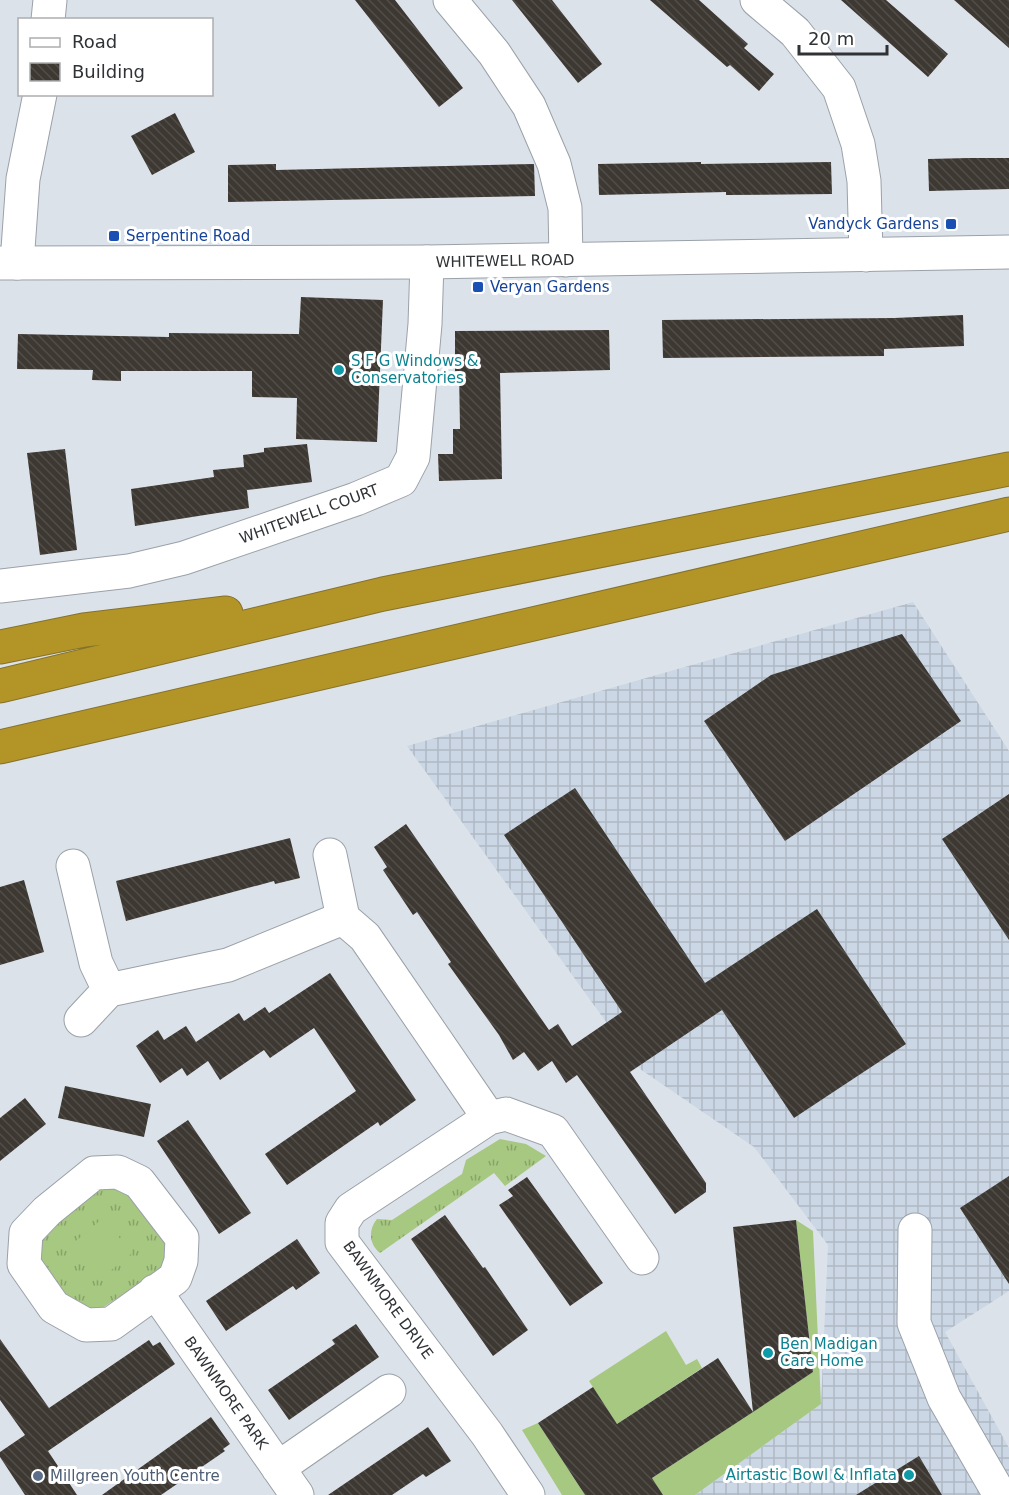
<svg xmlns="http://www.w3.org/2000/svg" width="1009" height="1495" font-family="'DejaVu Sans',sans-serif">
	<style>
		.industrial { fill: url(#industrial-grid) }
		.grass { fill: url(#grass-tufts) }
		.garden { fill: #a6c880 }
		.building { fill: url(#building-back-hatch) }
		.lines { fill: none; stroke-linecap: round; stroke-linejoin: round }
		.minor-casing { stroke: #9aa1a8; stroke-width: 35 }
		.tertiary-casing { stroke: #9aa1a8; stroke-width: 35 }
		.motorway-casing { stroke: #85722c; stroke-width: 35 }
		.minor { stroke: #fff; stroke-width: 33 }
		.tertiary { stroke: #fff; stroke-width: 33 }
		.motorway { stroke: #b39427; stroke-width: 33 }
		.transit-dot { fill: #1a4fb4; stroke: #fff; stroke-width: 2 }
		.culture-dot { fill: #0f9aa8; stroke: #fff; stroke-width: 2 }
		.service-dot { fill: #5c6f8a; stroke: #fff; stroke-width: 2 }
		.labels { text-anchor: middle; stroke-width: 6; stroke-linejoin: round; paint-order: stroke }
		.transit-label { font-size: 15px; fill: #164399; stroke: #fff; text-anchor: start }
		.street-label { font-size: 15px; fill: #303336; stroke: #fff }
		.culture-label { font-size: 15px; fill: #0d838f; stroke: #fff; text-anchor: start }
		.service-label { font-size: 15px; fill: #4e5e75; stroke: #fff; text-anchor: start }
	</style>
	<defs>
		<pattern id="industrial-grid" width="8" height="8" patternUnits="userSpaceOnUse" patternTransform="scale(1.5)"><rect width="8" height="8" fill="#cbd7e4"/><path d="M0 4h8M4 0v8" fill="none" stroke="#afb9c4"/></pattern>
		<pattern id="grass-tufts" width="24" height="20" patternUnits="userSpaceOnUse" patternTransform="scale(1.5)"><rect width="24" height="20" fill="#a6c880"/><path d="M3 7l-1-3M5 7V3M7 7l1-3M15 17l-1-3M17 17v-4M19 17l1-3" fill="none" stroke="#88a36a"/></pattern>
		<pattern id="building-back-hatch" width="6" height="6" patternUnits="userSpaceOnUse" patternTransform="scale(1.5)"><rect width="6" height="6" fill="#3d3832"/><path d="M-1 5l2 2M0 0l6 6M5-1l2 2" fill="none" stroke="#514d48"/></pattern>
	</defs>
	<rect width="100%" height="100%" fill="#dce2ea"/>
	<path class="industrial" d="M913,602L1009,751V1291L945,1332L1009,1448V1495H695L821,1404L828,1245L754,1147L640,1069L407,746Z"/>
	<path class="grass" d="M500,1139L526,1144L546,1156L505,1186L494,1173L380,1253C369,1244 368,1230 377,1219L392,1220L462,1174L466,1160Z
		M92,1188H121L131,1195L165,1243V1262L162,1269L96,1312L75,1310L40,1261L41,1240Z"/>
	<path class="garden" d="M103,1218L132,1253L98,1281L69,1247Z
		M796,1220L813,1231L821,1404L695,1495H663L652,1478L813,1372Z
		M666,1331L686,1365L697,1359L702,1368L617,1424L589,1381Z
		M538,1423L585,1495H562L522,1430Z"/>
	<path class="building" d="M355,0H395L463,88L439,107Z
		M512,0H552L602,64L578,83Z
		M650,0H699L748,44L744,48L774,74L759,91L730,65L727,67Z
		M841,0H886L948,54L928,77Z
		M954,0H1009V48Z
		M175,113L195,152L152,175L131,136Z
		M969,158H1009V189L929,191L928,159Z
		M701,162V164L831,162L832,194L726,195V192L599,195L598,164Z
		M276,164V170L534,164L535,196L228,202V165Z
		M301,297L383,300L377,442L296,439L297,398L252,397V371H121V381L92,380L93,370L17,369L18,334L169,337V333L299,334Z
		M963,315L964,346L884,349V356L663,358L662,320L894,318Z
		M609,330L610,370L500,373L502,479L439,481L438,454H453V429H460L459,371H455V331Z
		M307,444L312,482L247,490L249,508L135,526L131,489L214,477L213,470L244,467L243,455L264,452V448Z
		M65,449L77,550L40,555L27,453Z
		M902,634L961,721L785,841L704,721L771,675Z
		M575,788L705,983L817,909L906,1044L794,1118L722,1010L630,1072L706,1183V1192L675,1214L577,1075L566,1083L552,1061L538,1071L524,1052L513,1060L499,1035L448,964L451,962L417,912L413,915L383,870L387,867L374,847L406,824L549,1030L558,1024L572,1046L622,1012L504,835Z
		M1009,794V940L942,839Z
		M290,838L300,878L275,884L274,881L126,921L116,881Z
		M24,880L44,952L0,965V887Z
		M330,973L416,1100L380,1126L378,1122L287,1185L265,1154L356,1091L314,1028L270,1058L264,1050L220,1080L208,1061L187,1076L182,1068L160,1083L136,1046L158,1030L164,1040L186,1026L196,1042L239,1013L244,1021L265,1007L269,1013Z
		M65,1086L151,1104L144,1137L58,1118Z
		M25,1098L46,1124L0,1161V1118Z
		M188,1120L251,1213L219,1234L157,1141Z
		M1009,1176V1284L960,1208Z
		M527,1177L603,1283L570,1306L499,1205L513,1196L508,1190Z
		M445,1215L483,1268L485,1267L528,1330L493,1356L411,1239Z
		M796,1220L813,1372L753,1412L733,1227Z
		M297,1239L320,1273L296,1290L293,1286L226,1331L206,1301Z
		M356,1324L379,1357L289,1420L268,1390L335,1344L332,1340Z
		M0,1339L49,1408L149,1340L153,1346L160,1342L175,1364L48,1451L77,1495H25L0,1457V1452L25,1435L0,1400Z
		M718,1358L753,1412L652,1478L663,1495H585L538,1423L593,1387L617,1424Z
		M211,1417L230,1444L223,1449L225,1451L161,1495H102Z
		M428,1427L451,1461L426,1477L423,1474L392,1495H328Z
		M919,1456L942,1495H856Z"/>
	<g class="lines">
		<g class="minor-casing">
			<path id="minor" d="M450,0L494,53L529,106L554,164L565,208L566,260
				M757,0L795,32L839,88L858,144L864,181L866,255
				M48,20L50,0
				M17,263L23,179L40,94
				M0,586L129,571L184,558L356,499L401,480L413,457L425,324L427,262
				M330,855L343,918
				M73,866L96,963L109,990L228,965L343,918L365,937L489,1118
				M81,1020L109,990
				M118,1172L139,1182L182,1238L181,1261L175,1278L111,1324L86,1325L54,1307L24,1264L26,1233L47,1211L94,1173Z
				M915,1230L914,1323L944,1398L1000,1495
				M155,1291L297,1495
				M278,1468L389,1391
				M528,1495L487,1434L342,1242V1223L351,1209L489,1118L506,1114L553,1131L642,1258"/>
		</g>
		<g class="tertiary-casing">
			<path id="tertiary" d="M0,263L427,262L1009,252"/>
		</g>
		<g class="motorway-casing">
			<path id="motorway" d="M0,647L84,630L226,613
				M0,686L383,594L1009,469
				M0,747L1009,514"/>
		</g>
		<use href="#minor" class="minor"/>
		<use href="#tertiary" class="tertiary"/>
		<use href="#motorway" class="motorway"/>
	</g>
	<g class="transit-dot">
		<rect x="945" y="218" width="12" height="12" rx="3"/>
		<rect x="108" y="230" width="12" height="12" rx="3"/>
		<rect x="472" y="281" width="12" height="12" rx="3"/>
	</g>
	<g class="culture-dot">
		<circle cx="339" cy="370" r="6"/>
		<circle cx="768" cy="1353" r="6"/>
		<circle cx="909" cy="1475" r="6"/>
	</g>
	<circle class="service-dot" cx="38" cy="1476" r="6"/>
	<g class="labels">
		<g class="transit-label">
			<text x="939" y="229" text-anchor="end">Vandyck Gardens</text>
			<text x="126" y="241">Serpentine Road</text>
			<text x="490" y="292">Veryan Gardens</text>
		</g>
		<g class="street-label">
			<text transform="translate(505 261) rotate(-1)" y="5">WHITEWELL ROAD</text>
			<text transform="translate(309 514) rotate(-20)" y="5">WHITEWELL COURT</text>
			<text transform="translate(388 1300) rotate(54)" y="5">BAWNMORE DRIVE</text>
			<text transform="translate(226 1393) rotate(55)" y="5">BAWNMORE PARK</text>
		</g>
		<g class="culture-label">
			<text x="351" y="366">S F G Windows &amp;<tspan x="351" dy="17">Conservatories</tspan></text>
			<text x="780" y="1349">Ben Madigan<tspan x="780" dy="17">Care Home</tspan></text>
			<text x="897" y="1480" text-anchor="end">Airtastic Bowl &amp; Inflata</text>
		</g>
		<g class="service-label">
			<text x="50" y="1481">Millgreen Youth Centre</text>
		</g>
	</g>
	<rect x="18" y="18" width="195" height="78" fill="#ffffff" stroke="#acadaf" stroke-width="1.5"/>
	<rect x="30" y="38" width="30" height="9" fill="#ffffff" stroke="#acadaf" stroke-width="1.5"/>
	<text x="72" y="48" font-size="18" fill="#303336">Road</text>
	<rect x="30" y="63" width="30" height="18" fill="url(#building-back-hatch)" stroke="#acadaf" stroke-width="1.5"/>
	<text x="72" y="78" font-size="18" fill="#303336">Building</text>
	<path d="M799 45v9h88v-9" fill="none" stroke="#303336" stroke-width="3"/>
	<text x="808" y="45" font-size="18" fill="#303336" stroke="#ffffff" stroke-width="4.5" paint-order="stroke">20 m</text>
</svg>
